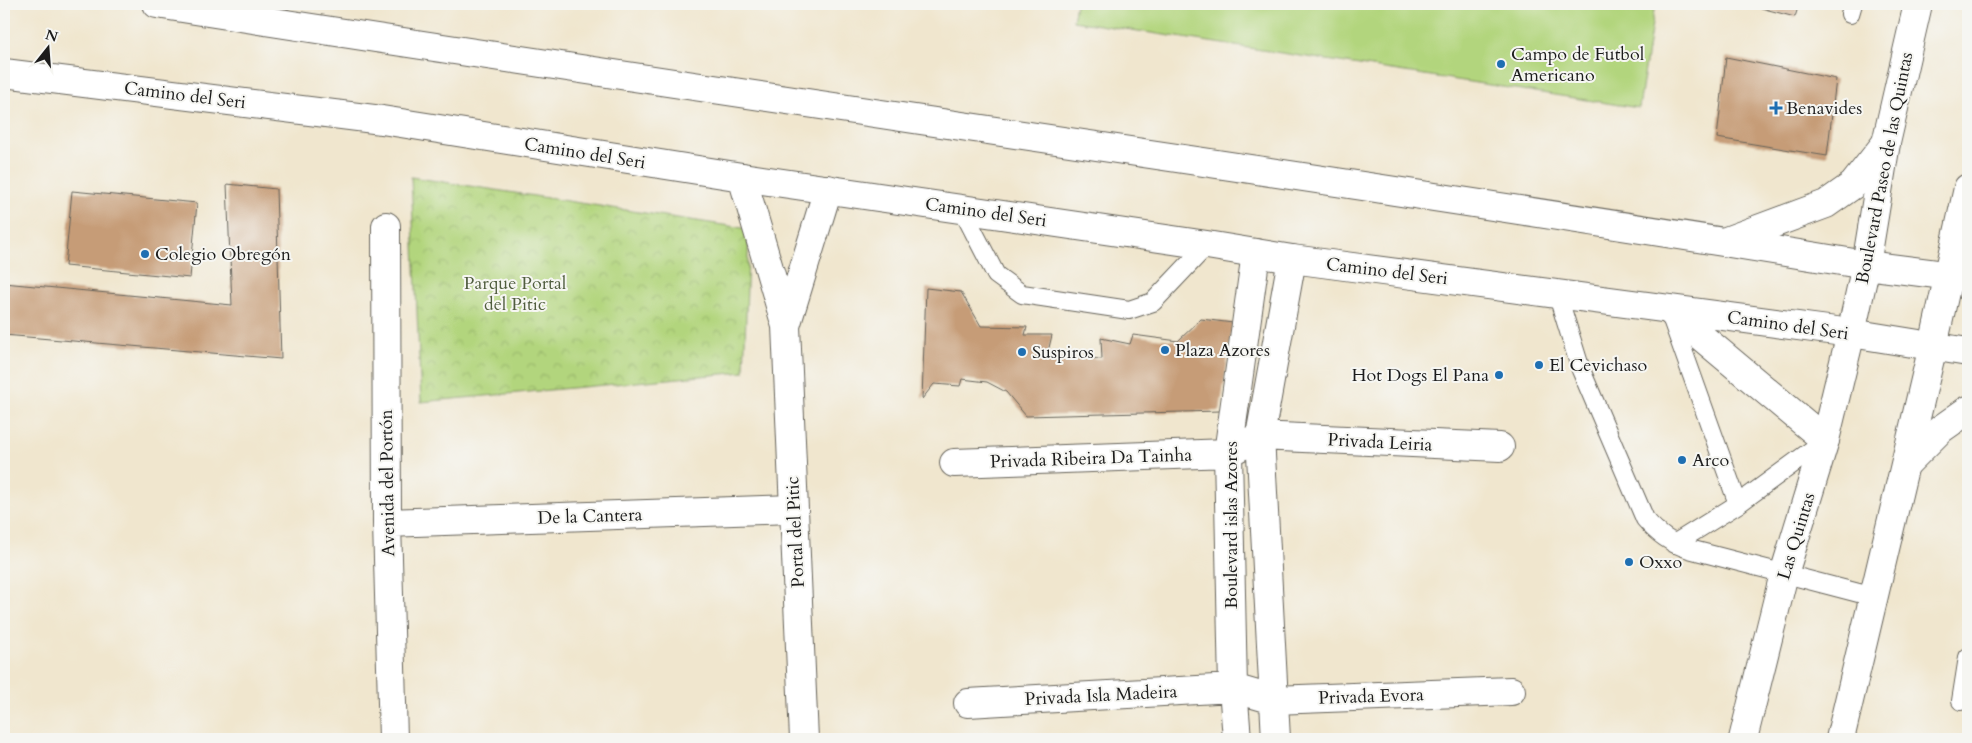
<svg xmlns="http://www.w3.org/2000/svg" width="1972" height="743" font-family="Cardo,serif">
	<style>
		.green { fill: #b2d57d; stroke: #67784c }
		.park { fill: url(#park-crowns); stroke: #67784c }
		.building { fill: #c69c77 }
		.lines { fill: none; stroke-linecap: round; stroke-linejoin: round }
		.service-casing { stroke: #66635a; stroke-width: 20 }
		.minor-casing { stroke: #66635a; stroke-width: 30 }
		.tertiary-casing { stroke: #66635a; stroke-width: 30 }
		.secondary-casing { stroke: #66635a; stroke-width: 30 }
		.primary-casing { stroke: #66635a; stroke-width: 30 }
		.service { stroke: #fff; stroke-width: 18 }
		.minor { stroke: #fff; stroke-width: 28 }
		.tertiary { stroke: #fff; stroke-width: 28 }
		.secondary { stroke: #fff; stroke-width: 28 }
		.primary { stroke: #fff; stroke-width: 28 }
		.poi-dot { fill: #1f6fb2; stroke: #f6f6f2; stroke-width: 2 }
		.labels { text-anchor: middle; stroke-width: 4; stroke-linejoin: round; paint-order: stroke }
		.poi-label { font-size: 18px; fill: #1c1c1c; stroke: #f6f6f2; text-anchor: start }
		.street-label { font-size: 18px; fill: #1c1c1c; stroke: #f6f6f2 }
		.park-label { font-size: 18px; fill: #505d3e; stroke: #f6f6f2 }
	</style>
	<defs>
		<pattern id="park-crowns" width="20" height="18" patternUnits="userSpaceOnUse" patternTransform="scale(1.25)"><rect width="20" height="18" fill="#b2d57d"/><path d="M2 6a3 3 0 1 1 6 0M12 15a3 3 0 1 1 6 0" fill="none" stroke="#98b66b"/></pattern>
	</defs>
	<rect width="100%" height="100%" fill="#f6f6f2"/>
	<filter id="ink" filterUnits="userSpaceOnUse"><feTurbulence type="fractalNoise" baseFrequency=".02" numOctaves="2"/><feDisplacementMap in="SourceGraphic" scale="10" xChannelSelector="R" yChannelSelector="G"/><feConvolveMatrix kernelMatrix="1 2 1 2 8 2 1 2 1" color-interpolation-filters="sRGB"/></filter>
	<filter id="wash" filterUnits="userSpaceOnUse"><feTurbulence type="fractalNoise" baseFrequency=".0096" numOctaves="4" result="noise"/><feDisplacementMap in="SourceGraphic" scale="20" xChannelSelector="R" yChannelSelector="G"/><feGaussianBlur stdDeviation="1.12" result="paint"/><feColorMatrix in="noise" values="0 0 0 0 0 0 0 0 0 0 0 0 0 0 0 0 0 1.4 0 .05"/><feComposite in="paint" operator="in"/></filter>
	<g filter="url(#wash)">
		<rect width="100%" height="100%" fill="#f0e6ce"/>
		<path class="green" d="M1076,4H1655L1639,108L1073,21Z"/>
		<path class="park" d="M411,177L749,229L744,372L421,402Z"/>
		<g id="blocks">
			<path class="building" d="M1746,4H1799L1795,17Z
				M1726,57L1836,79L1827,156L1717,138Z
				M227,184L276,189L281,359L4,335V283L232,305Z
				M72,191L197,203L190,278L65,266Z
				M926,288L961,292L981,326L1027,327L1025,335H1052L1047,356L1102,359L1101,338L1130,344L1133,335L1178,341L1201,319L1233,323L1220,411L1026,416L1006,392L987,382L962,379L960,386L934,384L922,399Z"/>
		</g>
	</g>
	<g filter="url(#ink)">
		<use href="#blocks" fill-opacity="0" stroke="#66635a" stroke-width="1"/>
		<g class="lines">
			<g class="service-casing">
				<path id="service" d="M1850,14L1853,4
					M962,209L996,275L1022,294L1129,310L1153,302L1207,245
					M1557,293L1581,370L1645,519C1658,534 1670,543 1689,549L1874,597
					M1670,314L1738,504
					M1674,544L1738,504L1824,441
					M1961,701L1968,657"/>
			</g>
			<g class="minor-casing">
				<path id="minor" d="M742,177L786,326L804,739
					M386,226L387,523L393,739
					M786,326L828,189
					M954,463L1228,453L1260,436L1500,447
					M387,523L793,509
					M968,703L1233,688L1274,700L1511,691
					M1237,739L1233,688L1228,453L1256,253
					M1276,739L1260,436L1292,259"/>
			</g>
			<g class="tertiary-casing">
				<path id="tertiary" d="M1743,739L1784,574L1825,440L1851,333
					M1840,739L1933,346"/>
			</g>
			<g class="secondary-casing">
				<path id="secondary" d="M1851,333L1866,265L1886,143L1918,4
					M1933,346L1968,188"/>
			</g>
			<g class="primary-casing">
				<path id="primary" d="M157,4C726,94 1297,172 1866,265L1968,278
					M4,73L382,120L742,177L1207,245L1292,259L1851,333L1968,352
					M1726,241L1826,204L1853,185L1886,143
					M1668,309L1825,440
					M1907,463L1941,429L1968,410"/>
			</g>
			<use href="#service" class="service"/>
			<use href="#minor" class="minor"/>
			<use href="#tertiary" class="tertiary"/>
			<use href="#secondary" class="secondary"/>
			<use href="#primary" class="primary"/>
		</g>
	</g>
	<g class="poi-dot">
		<circle cx="1501" cy="64" r="5"/>
		<path d="M1773.5 100.5h5v5h5v5h-5v5h-5v-5h-5v-5h5z"/>
		<circle cx="145" cy="254" r="5"/>
		<circle cx="1165" cy="350" r="5"/>
		<circle cx="1022" cy="352" r="5"/>
		<circle cx="1539" cy="365" r="5"/>
		<circle cx="1499" cy="375" r="5"/>
		<circle cx="1682" cy="460" r="5"/>
		<circle cx="1629" cy="562" r="5"/>
	</g>
	<g class="labels">
		<g class="poi-label">
			<text x="1511" y="60">Campo de Futbol<tspan x="1511" dy="21">Americano</tspan></text>
			<text x="1786" y="114">Benavides</text>
			<text x="155" y="260">Colegio Obregón</text>
			<text x="1175" y="356">Plaza Azores</text>
			<text x="1032" y="358">Suspiros</text>
			<text x="1549" y="371">El Cevichaso</text>
			<text x="1489" y="381" text-anchor="end">Hot Dogs El Pana</text>
			<text x="1692" y="466">Arco</text>
			<text x="1639" y="568">Oxxo</text>
		</g>
		<g class="street-label">
			<text transform="translate(185 95) rotate(7)" y="6">Camino del Seri</text>
			<text transform="translate(585 153) rotate(9)" y="6">Camino del Seri</text>
			<text transform="translate(1884 168) rotate(-79)" y="6">Boulevard Paseo de las Quintas</text>
			<text transform="translate(986 212) rotate(8)" y="6">Camino del Seri</text>
			<text transform="translate(1387 271) rotate(7)" y="6">Camino del Seri</text>
			<text transform="translate(1788 325) rotate(8)" y="6">Camino del Seri</text>
			<text transform="translate(1380 442) rotate(3)" y="6">Privada Leiria</text>
			<text transform="translate(1091 458) rotate(-2)" y="6">Privada Ribeira Da Tainha</text>
			<text transform="translate(387 483) rotate(-91)" y="6">Avenida del Portón</text>
			<text transform="translate(590 516) rotate(-2)" y="6">De la Cantera</text>
			<text transform="translate(1231 525) rotate(-90)" y="6">Boulevard islas Azores</text>
			<text transform="translate(795 532) rotate(-93)" y="6">Portal del Pitic</text>
			<text transform="translate(1796 536) rotate(-73)" y="6">Las Quintas</text>
			<text transform="translate(1101 695) rotate(-3)" y="6">Privada Isla Madeira</text>
			<text transform="translate(1371 696) rotate(-2)" y="6">Privada Evora</text>
		</g>
		<g class="park-label">
			<text x="515" y="289">Parque Portal<tspan x="515" dy="21">del Pitic</tspan></text>
		</g>
	</g>
	<rect width="1972" height="743" fill="none" stroke="#f6f6f2" stroke-width="20"/>
	<g transform="translate(48 48) rotate(17)" stroke="#f6f6f2" stroke-width="4" paint-order="stroke">
	<path d="M0-4L9 19L0 12L-9 19Z" fill="#1c1c1c"/>
	<text y="-8" font-size="14" font-weight="bold" text-anchor="middle" fill="#1c1c1c">N</text>
	</g>
</svg>
